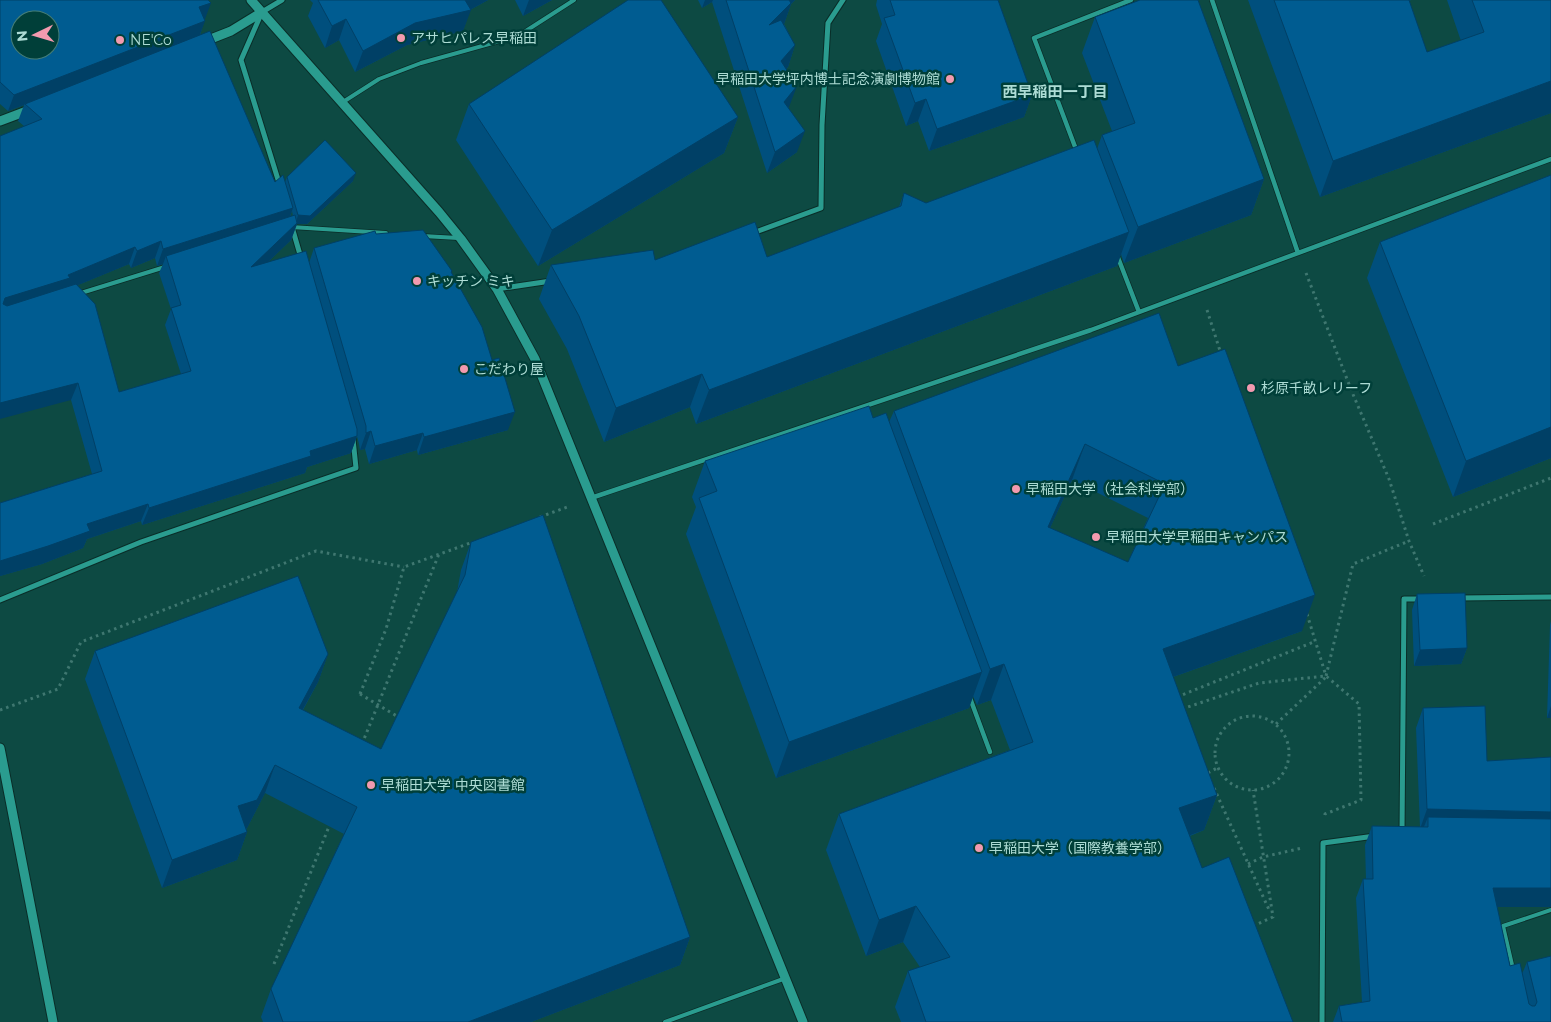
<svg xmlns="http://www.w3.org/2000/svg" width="1551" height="1022" font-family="Montserrat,'Noto Sans JP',sans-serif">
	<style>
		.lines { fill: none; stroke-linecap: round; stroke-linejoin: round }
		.service-casing { stroke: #0a2d28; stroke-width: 5.5 }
		.pedestrian-casing { stroke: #0a2d28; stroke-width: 6 }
		.minor-casing { stroke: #0a2d28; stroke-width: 7 }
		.tertiary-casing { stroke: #0a2d28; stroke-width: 11 }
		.path { stroke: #3f7770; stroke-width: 3; stroke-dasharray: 2.5 4; stroke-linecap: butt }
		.service { stroke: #2a9c8f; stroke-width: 4 }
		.pedestrian { stroke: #2a9c8f; stroke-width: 4.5 }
		.minor { stroke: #2a9c8f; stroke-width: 5 }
		.tertiary { stroke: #2a9c8f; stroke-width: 9 }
		.path-bridge { stroke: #3f7770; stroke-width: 3; stroke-dasharray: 2.5 4; stroke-linecap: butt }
		.wall { fill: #004f7d; fill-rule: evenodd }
		.shaded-wall { fill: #004066 }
		.building { fill: #005c91; stroke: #004066; fill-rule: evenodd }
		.poi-dot { fill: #f29aaf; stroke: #003f39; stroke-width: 2 }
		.labels { text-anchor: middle; stroke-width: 5; stroke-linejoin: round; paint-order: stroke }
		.poi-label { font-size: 14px; fill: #addcd5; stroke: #003f39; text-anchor: start }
		.neighbourhood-label { font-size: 15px; font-weight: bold; fill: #addcd5; stroke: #003f39 }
	</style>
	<rect width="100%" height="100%" fill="#0d4a43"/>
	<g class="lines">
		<g class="service-casing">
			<path id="service" d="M343,102L379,79L421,63L518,36L574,0
				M291,227L386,233
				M423,236L458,238
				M81,293L165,267
				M1513,969L1503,926L1551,910
				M665,1022L786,978"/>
		</g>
		<g class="pedestrian-casing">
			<path id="pedestrian" d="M1212,0L1298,253
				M1077,152L1034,38L1131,0
				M1117,255L1139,312
				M591,498L1091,330L1551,159
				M970,698L990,752"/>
		</g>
		<g class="minor-casing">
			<path id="minor" d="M280,186L241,60L262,12L282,0
				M292,227L301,258
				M753,233L821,208L822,125L828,23L843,0
				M497,289L551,281
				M1459,598L1551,597
				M0,600L141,542L356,468L353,439
				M1402,832L1404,599H1421
				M1322,1022L1323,843L1375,836"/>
		</g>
		<g class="tertiary-casing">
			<path id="tertiary" d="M251,0L439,212L461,239L497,289L535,359L803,1022
				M203,42L231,31L262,12
				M0,121L32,109
				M0,748L53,1022"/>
		</g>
		<path class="path" d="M1306,273L1352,392L1389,479L1409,541L1424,576
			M1207,310L1221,354
			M540,517L570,506
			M1433,524L1551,478
			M1307,614L1326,676L1353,564L1409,541
			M360,694L386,629L404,567L473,542
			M1177,697L1316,641
			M1182,709L1259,683L1326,676L1359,704L1361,800L1325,814V819
			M0,710L58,689L81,642L316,551L404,567
			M1215 753a37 37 0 1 1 74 0a37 37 0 1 1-74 0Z
			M1276,724L1326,677
			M362,744L439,554
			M1208,773L1217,768
			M1214,788L1270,912
			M1248,864L1263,857L1302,848
			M1253,926L1273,917L1253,790
			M274,964L330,824"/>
		<use href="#service" class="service"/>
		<use href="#pedestrian" class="pedestrian"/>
		<use href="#minor" class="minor"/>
		<use href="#tertiary" class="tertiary"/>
		<path class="path-bridge" d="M360,694L400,718"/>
	</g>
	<path class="wall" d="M0,0L205,19L200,35L275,182H285L287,177L353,181L307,224H297L291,240L268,262L309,263L314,248L376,234L452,273L508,430L418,455L417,450L369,464L365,449L360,450L359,444L357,436L351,453L307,467L305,473L142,525L141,521L87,539L83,548L42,564L0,576V503L92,474L71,400L24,126L18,121L24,105L8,111L0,104ZM292,211L293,216L290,217ZM155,258L157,266L163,264L159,273L171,309L165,325L181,374L119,392L78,285L129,264L131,268Z
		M310,0H488L470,10L463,31L407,45L355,72L339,40L325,48L308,16L313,3Z
		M515,0H552L523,16Z
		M698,0H795L791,4L784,24L795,45L788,67L786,69L789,108L797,152L767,173L712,2L702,8Z
		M877,0H998L1032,95L1024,117L929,151L918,121L906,126L876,41L882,24L876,5Z
		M1248,0H1411L1409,1L1427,52L1461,41L1447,0H1551V113L1320,197Z
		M1095,17L1264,179L1251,215L1124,263L1121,254L1117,266L696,424L690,407L604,442L567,349L539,299L551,265L655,260L767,257L899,207L904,193L926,203L1097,149L1102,135L1112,131L1082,53Z
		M469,104L738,117L724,153L538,266L456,140Z
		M1380,242L1551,458L1453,497L1367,278Z
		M1178,366L1302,631L1173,677L1217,795L1204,830L1190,836L1202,868L1293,1022H901L895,1007L908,971L920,967L903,942L866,956L826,850L839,814L1010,750L991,700L977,705L973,696L969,708L776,778L686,534L696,507L692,497L705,461L873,418L889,422L894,411ZM1072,480L1148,518L1128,562L1050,528Z
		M471,542L690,937L680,965L531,1022H263L261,1017L271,989L344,834L265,793L247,828L246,829L247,832L237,860L162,888L85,679L95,651L328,654L318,682L303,710L381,749L457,592L461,570Z
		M1417,594L1467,648L1461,664L1414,666L1412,610Z
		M1551,621V718H1547L1550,625Z
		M1423,708L1487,761L1551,757V907H1497L1510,966L1522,974L1527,962L1551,1022H1333L1339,1006L1362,1002L1356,898L1363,879H1366L1365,845L1372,826L1420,827L1416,728Z"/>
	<path class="shaded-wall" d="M462,0H488L468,11L471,10L463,31L407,45L355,72L363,51L415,23Z
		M529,0H552L523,16Z
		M705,0H713L712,2L702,8Z
		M784,0H795L791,4L784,24L769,25Z
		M211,3L205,19L193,22L199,7Z
		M346,19L339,40L325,48L332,26Z
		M205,21L199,37L25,104L24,105L8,111L14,95Z
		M795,45L788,67L773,82L781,61Z
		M1551,81V113L1320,197L1333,161Z
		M797,86L789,107L777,123L784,102Z
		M1032,95L1024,117L929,151L937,129Z
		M926,99L918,121L906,126L915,103Z
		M738,117L724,153L538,266L552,230Z
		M805,131L797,152L767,173L775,152Z
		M356,173L353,181L307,224H297L291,240L245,284L251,267L296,223L298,215Z
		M1264,179L1251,215L1124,263L1138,227Z
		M293,208L287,225L166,256L163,264L157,266L163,249Z
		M1129,232L1117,266L696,424L709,390Z
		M161,241L155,258L131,268L137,251Z
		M135,247L129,264L66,290L0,311L5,298L68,275Z
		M702,374L690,407L604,442L616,408Z
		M78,383L71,400L0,419V403Z
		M515,412L508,430L418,455L424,437Z
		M1551,427V458L1453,497L1466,461Z
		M371,431L365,449L360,450L366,433Z
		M423,433L417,450L369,464L375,446Z
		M357,436L351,453L307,467L305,473L142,525L149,508L310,451Z
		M1085,444L1072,480L1034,563L1048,527Z
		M148,504L141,521L87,539L83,548L42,564L0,576V561L87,524Z
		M1315,595L1302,631L1150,685L1163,649Z
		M1467,648L1461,664L1414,666L1420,650Z
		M328,654L318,682L288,736L299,708Z
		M1004,664L991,700L977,705L990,669Z
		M982,672L969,708L776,778L789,742Z
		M1551,706V718H1547Z
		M275,765L265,793L247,828L228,834L238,806Z
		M1217,795L1204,830L1166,844L1179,808Z
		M1427,809L1551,812V831L1428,817L1423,829H1420Z
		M247,832L237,860L162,888L172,860Z
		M1493,888H1551V907H1486Z
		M916,906L903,942L866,956L879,920Z
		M690,937L680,965L531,1022H468Z"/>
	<path class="building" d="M0,0H208L211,3L199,7L205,21L14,95L0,82ZM20,20H50V50H20Z
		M318,0H465L471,10L415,23L363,51L346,19L332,26Z
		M628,0H661L738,117L552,230L469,104Z
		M726,0H789L791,3L769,25L781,20L795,45L781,61L797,86L784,102L805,131L775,152Z
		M890,0H998L1032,95L937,129L926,99L915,103L884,18L895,15Z
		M1140,0H1198L1264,179L1138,227L1102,135L1135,123L1095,17Z
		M1274,0H1409L1427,52L1484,32L1472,0H1551V81L1333,161Z
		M210,31L275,182L283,175L293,208L163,249L161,241L137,251L135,247L68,275L70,278L5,298L3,304L7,306L76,284L95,304L119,392L191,371L171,308L181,305L166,256L295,215L297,223L251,267L306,251L357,429V436L310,451L311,456L149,508L148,504L87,524L90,531L48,546L0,561V503L102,471L78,383L0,403V136L42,119L25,104Z
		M325,140L356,173L310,216L298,215L287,177Z
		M1094,140L1129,232L709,390L702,374L616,408L579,316L551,265L653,250L655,260L755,222L767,257L901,206L904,193L926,203Z
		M1551,175V427L1466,461L1380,242Z
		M423,230L452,271L451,272L482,327L492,360L499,358L515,412L424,437L423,433L375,446L371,431L366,433V426L314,248L375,231L376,234Z
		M1159,313L1178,366L1225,349L1315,595L1163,649L1217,795L1179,808L1202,868L1229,857L1293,1022H926L908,971L950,957L916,906L879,920L839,814L1033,742L1004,664L990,669L894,411ZM1085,444L1165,484L1128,562L1048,527Z
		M869,406L873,418L886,413L982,672L789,742L699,498L717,491L705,461Z
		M543,515L690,937L468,1022H283L271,989L357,807L275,765L257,800L238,806L247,832L172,860L95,651L298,576L328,654L299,708L381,749L465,575L471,542Z
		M1465,593L1467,648L1420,650L1417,594Z
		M1485,706L1487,761L1551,757V812L1427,809L1423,708Z
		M1428,817L1551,819V888H1493L1510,966L1520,963L1529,1004L1532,1006H1535L1537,1002L1527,962L1551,956V1022H1342L1339,1006L1370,1001L1363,879H1373L1372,826L1428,827Z"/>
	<g class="poi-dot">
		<circle cx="401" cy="38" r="5"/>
		<circle cx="120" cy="40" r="5"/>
		<circle cx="950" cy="79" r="5"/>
		<circle cx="417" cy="281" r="5"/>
		<circle cx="464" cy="369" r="5"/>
		<circle cx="1251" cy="388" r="5"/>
		<circle cx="1016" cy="489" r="5"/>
		<circle cx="1096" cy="537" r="5"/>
		<circle cx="371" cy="785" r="5"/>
		<circle cx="979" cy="848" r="5"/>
	</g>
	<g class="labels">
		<g class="poi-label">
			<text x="411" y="43">アサヒパレス早稲田</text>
			<text x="130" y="45">NE'Co</text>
			<text x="940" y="84" text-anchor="end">早稲田大学坪内博士記念演劇博物館</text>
			<text x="427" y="286">キッチン ミキ</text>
			<text x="474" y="374">こだわり屋</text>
			<text x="1261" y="393">杉原千畝レリーフ</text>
			<text x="1026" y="494">早稲田大学（社会科学部）</text>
			<text x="1106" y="542">早稲田大学早稲田キャンパス</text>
			<text x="381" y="790">早稲田大学 中央図書館</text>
			<text x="989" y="853">早稲田大学（国際教養学部）</text>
		</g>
		<g class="neighbourhood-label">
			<text x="1055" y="97">西早稲田一丁目</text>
		</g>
	</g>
	<g transform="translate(35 35) rotate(265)"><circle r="24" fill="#003f39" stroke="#457e77"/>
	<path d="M0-4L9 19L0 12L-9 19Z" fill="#f29aaf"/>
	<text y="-8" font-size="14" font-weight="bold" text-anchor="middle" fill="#addcd5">N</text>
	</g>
</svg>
